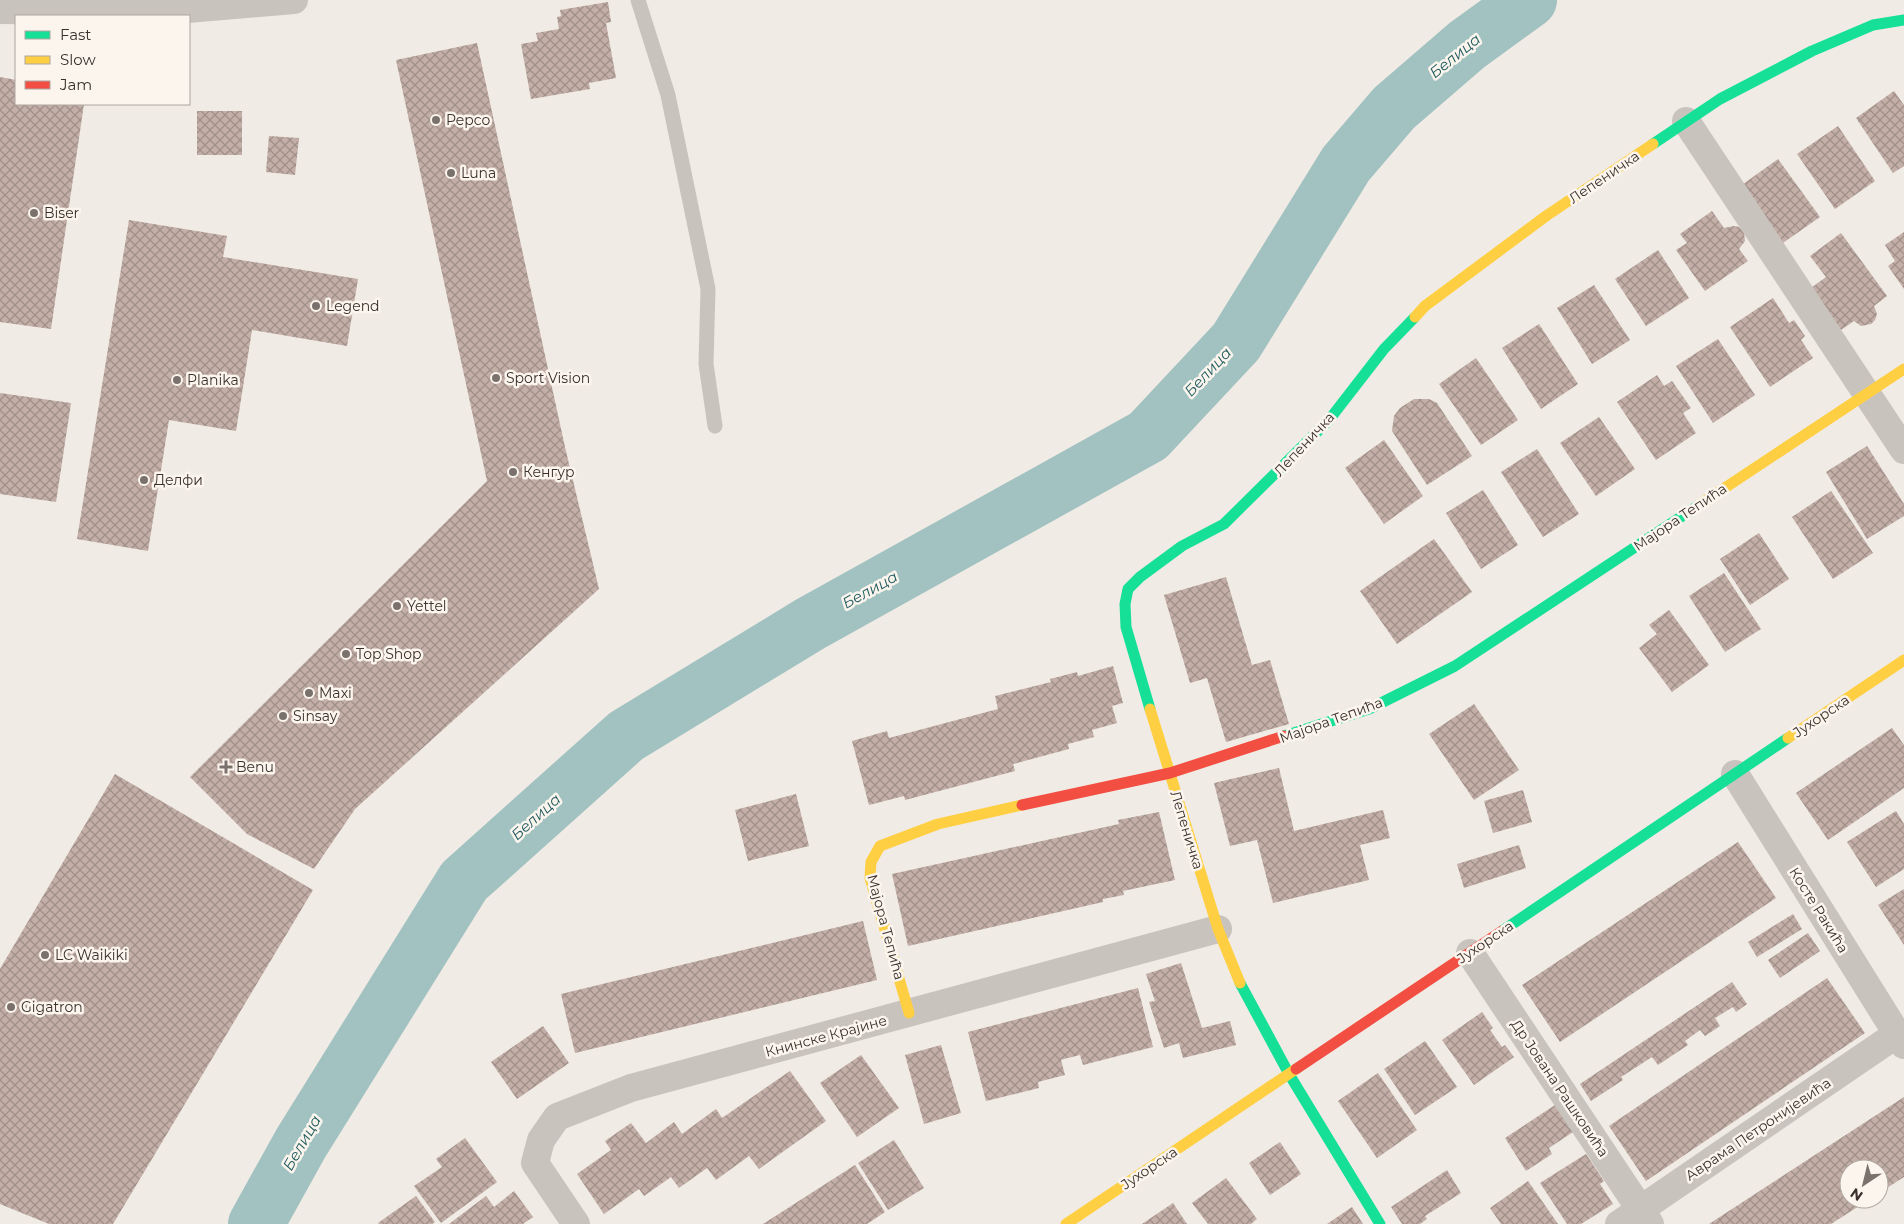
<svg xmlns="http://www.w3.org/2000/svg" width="1904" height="1224" viewBox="0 0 1904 1224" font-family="Montserrat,sans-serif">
<defs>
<pattern id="building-cross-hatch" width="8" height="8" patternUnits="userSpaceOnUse" patternTransform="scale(1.25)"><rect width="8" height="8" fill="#c3afa7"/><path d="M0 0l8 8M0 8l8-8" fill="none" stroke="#a08f88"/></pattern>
</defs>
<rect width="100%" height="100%" fill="#f0ebe5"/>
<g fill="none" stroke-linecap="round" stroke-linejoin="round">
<path stroke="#a1c2c1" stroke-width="56" d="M256,1224L301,1143L464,881L626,736L810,624L1148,436L1236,342L1346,164L1394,108L1467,45L1529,0"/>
</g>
<path fill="url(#building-cross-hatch)" d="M608,2L611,22L606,23L616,78L589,83L590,89L531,99L521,44L538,41L536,33L559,29L557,17L561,16L560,10Z
M477,43L565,447L599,589L355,809L314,869L247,834L190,777L487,481L396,60Z
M0,77L16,80V104H84L51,329L0,322Z
M1894,91L1904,105V166L1893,173L1856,118Z
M197,111H242V155H197Z
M1838,126L1875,181L1835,209L1797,154Z
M269,136L299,138L295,175L266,172Z
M1778,159L1820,217L1780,245L1739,187Z
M1712,211L1724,228L1734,226L1739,227L1744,232L1745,241L1739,249L1748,261L1705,291L1676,250L1687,243L1680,234Z
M129,220L227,236L223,257L358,279L347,346L252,330L236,431L169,420L148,551L77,539Z
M1904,232V289L1888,266L1895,261L1885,245Z
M1841,233L1887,296L1874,306L1877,314L1875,320L1871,324L1861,326L1854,321L1841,330L1811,288L1826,277L1810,256Z
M1658,250L1689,298L1646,326L1615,279Z
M1594,285L1630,340L1592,364L1557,308Z
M1773,298L1789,323L1794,320L1805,336L1801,340L1813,358L1770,387L1730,327Z
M1539,324L1578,384L1541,409L1502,348Z
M1718,339L1755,395L1713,423L1676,366Z
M1476,358L1518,420L1481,445L1439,384Z
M1657,375L1664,386L1672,381L1691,408L1683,413L1696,433L1656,460L1617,402Z
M0,393L71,403L56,502L0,494Z
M1414,399H1429L1437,403L1472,456L1427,485L1392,431L1394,416L1400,408Z
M1599,417L1635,469L1596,496L1560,443Z
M1384,440L1423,496L1384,524L1345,468Z
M1867,446L1904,504V516L1867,539L1826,472Z
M1537,449L1579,514L1543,537L1501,472Z
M1483,490L1518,545L1481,569L1446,513Z
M1831,491L1873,553L1833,579L1792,517Z
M1759,533L1789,579L1750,605L1720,559Z
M1434,539L1472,592L1397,644L1360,591Z
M1724,573L1761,629L1725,652L1689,596Z
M1226,577L1252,665L1270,660L1289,724L1226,742L1207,678L1190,683L1164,595Z
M1669,610L1709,665L1672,692L1639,648L1657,634L1649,625Z
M1113,666L1123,703L1112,706L1117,723L1092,730L1094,737L1068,744L1069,749L1013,764L1015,771L905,800L904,796L869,805L852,741L887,731L889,738L998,709L995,696L1051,682L1050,679L1077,672L1078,676Z
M1474,704L1519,770L1474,800L1429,734Z
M1892,728L1904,745V788L1828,840L1796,793Z
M1279,768L1294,831L1383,810L1390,838L1360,845L1369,880L1273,903L1257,840L1230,846L1214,783Z
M115,774L313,890L113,1224H49L0,1204V969Z
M1523,790L1532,822L1493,833L1484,801Z
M796,794L809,846L748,861L735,810Z
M1896,811L1904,824V869L1876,887L1847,842Z
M1159,812L1175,880L1123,891L1124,895L1103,899V902L908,946L892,874L1119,824L1118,820Z
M1738,842L1776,898L1560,1042L1522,985Z
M1519,845L1526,868L1464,888L1457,864Z
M1904,889V945L1878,905Z
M1793,914L1802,929L1757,957L1748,942Z
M863,921L877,980L575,1053L561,994Z
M1808,933L1820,951L1780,978L1768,960Z
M1181,963L1202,1028L1230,1021L1236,1045L1183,1058L1179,1043L1164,1048L1149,1002L1155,1001L1146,974Z
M1827,978L1865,1033L1646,1181L1609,1126Z
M1732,982L1747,1004L1736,1012L1733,1007L1715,1018L1720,1026L1705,1036L1700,1030L1685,1041L1688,1045L1658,1065L1652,1057L1621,1077L1623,1080L1591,1101L1580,1084Z
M1138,988L1153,1047L1083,1065L1080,1055L1064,1059L1061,1060L1065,1075L1038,1082L1039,1088L986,1101L968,1032Z
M1482,1012L1493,1028L1490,1030L1502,1047L1505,1045L1514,1057L1474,1085L1442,1040Z
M543,1026L569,1063L517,1099L491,1062Z
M1425,1041L1457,1087L1415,1115L1384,1069Z
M941,1045L961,1113L924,1124L905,1055Z
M861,1055L899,1108L857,1137L820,1083Z
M790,1071L826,1121L759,1169L749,1156L716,1180L707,1168L679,1188L671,1177L644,1196L639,1189L604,1214L577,1174L611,1150L605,1141L631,1123L646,1143L674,1122L682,1134L716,1109L722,1118Z
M1378,1073L1417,1130L1377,1158L1338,1101Z
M1904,1097V1177L1879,1193V1169H1849V1199H1870L1831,1224H1709Z
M1558,1103L1576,1130L1549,1148L1552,1154L1526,1171L1505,1138Z
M465,1138L497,1182L441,1223L414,1186L442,1167L436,1159Z
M894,1140L924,1188L888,1210L858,1163Z
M1280,1142L1301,1174L1270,1195L1249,1163Z
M1586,1154L1604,1181L1600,1184L1613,1204L1581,1224H1567L1540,1183Z
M855,1165L885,1212L867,1224H763Z
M1447,1170L1461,1193L1425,1216L1427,1219L1420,1224H1402L1391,1207Z
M1226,1178L1257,1219L1251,1224H1208L1192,1203Z
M1528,1181L1558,1224H1501L1490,1208Z
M514,1191L533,1217L523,1224H449L486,1196L494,1207Z
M416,1196L435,1222L432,1224H379L378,1223Z
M1173,1203L1187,1224H1142Z
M1352,1207L1363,1224H1327Z"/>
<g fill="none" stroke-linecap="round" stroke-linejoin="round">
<path stroke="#c9c3be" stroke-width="15" d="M638,0L668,95L708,289L706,364L715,426"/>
<path stroke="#c9c3be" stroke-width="28" d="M0,10L152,12L294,0
M1686,121L1904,450
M1735,774L1904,1045
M1470,953L1650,1224
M576,1224L535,1163L541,1140L557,1117L631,1088L1218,929
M1619,1224L1897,1034"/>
<path stroke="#16e098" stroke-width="11" d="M1653,144L1720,99L1812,51L1873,25L1904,20
M1150,709L1126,627L1125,604L1128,589L1140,577L1182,546L1224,524L1329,420L1384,349L1415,317
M1284,736L1369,709L1455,666L1699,505
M1502,931L1788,738
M1240,983L1289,1074L1380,1224"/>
<path stroke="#ffcf43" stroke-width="11" d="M1415,317L1425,306L1546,216L1653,144
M1699,505L1904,369
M1150,709L1218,929L1240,983
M1788,738L1904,660
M909,1013L870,878L871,862L880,846L938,824L1022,805
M1066,1224L1296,1069"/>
<path stroke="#f24e42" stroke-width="11" d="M1022,805L1170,773L1284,736
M1296,1069L1502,931"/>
</g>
<g fill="#7a716c" stroke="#fbf5ee" stroke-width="2">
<circle cx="436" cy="120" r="5"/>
<circle cx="451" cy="173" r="5"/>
<circle cx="34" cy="213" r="5"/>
<circle cx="316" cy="306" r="5"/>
<circle cx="496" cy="378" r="5"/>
<circle cx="177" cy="380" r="5"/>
<circle cx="513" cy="472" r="5"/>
<circle cx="144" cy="480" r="5"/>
<circle cx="397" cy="606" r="5"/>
<circle cx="346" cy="654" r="5"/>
<circle cx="309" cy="693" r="5"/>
<circle cx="283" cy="716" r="5"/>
<path d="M223.5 759.5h5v5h5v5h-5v5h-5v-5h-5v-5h5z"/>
<circle cx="45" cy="955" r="5"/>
<circle cx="11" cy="1007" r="5"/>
</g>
<g text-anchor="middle" stroke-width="5" stroke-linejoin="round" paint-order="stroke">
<g font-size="14" fill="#3b302b" stroke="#fbf5ee" text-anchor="start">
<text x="446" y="125">Pepco</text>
<text x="461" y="178">Luna</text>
<text x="44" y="218">Biser</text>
<text x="326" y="311">Legend</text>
<text x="506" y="383">Sport Vision</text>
<text x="187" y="385">Planika</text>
<text x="523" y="477">Кенгур</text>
<text x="154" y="485">Делфи</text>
<text x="407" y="611">Yettel</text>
<text x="356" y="659">Top Shop</text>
<text x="319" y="698">Maxi</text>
<text x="293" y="721">Sinsay</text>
<text x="236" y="772">Benu</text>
<text x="55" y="960">LC Waikiki</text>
<text x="21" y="1012">Gigatron</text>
</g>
<g font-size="14" fill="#3b302b" stroke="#fbf5ee">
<text transform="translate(1604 177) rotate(-34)" y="5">Лепеничка</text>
<text transform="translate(1304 444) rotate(-47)" y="5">Лепеничка</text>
<text transform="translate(1680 517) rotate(-34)" y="5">Мајора Тепића</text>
<text transform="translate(1821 716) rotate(-34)" y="5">Јухорска</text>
<text transform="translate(1331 720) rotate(-20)" y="5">Мајора Тепића</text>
<text transform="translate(1187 830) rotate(73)" y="5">Лепеничка</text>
<text transform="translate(1819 910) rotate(58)" y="5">Косте Ракића</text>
<text transform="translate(886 927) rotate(75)" y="5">Мајора Тепића</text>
<text transform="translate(1485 942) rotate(-34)" y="5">Јухорска</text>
<text transform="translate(826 1036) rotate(-15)" y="5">Книнске Крајине</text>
<text transform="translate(1560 1088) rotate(56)" y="5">Др Јована Рашковића</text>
<text transform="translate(1758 1129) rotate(-34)" y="5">Аврама Петронијевића</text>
<text transform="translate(1149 1168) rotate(-34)" y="5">Јухорска</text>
</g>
<g font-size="15" font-style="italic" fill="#1f5a5e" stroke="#fbf5ee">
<text transform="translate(1455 56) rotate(-39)" y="5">Белица</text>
<text transform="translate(1208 372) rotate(-47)" y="5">Белица</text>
<text transform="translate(870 590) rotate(-29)" y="5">Белица</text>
<text transform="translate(536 817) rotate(-42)" y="5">Белица</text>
<text transform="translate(302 1143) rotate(-60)" y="5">Белица</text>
</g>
</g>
<rect x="15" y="15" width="175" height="90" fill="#fbf5ee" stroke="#aea6a0"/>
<rect x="25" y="31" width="25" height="8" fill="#16e098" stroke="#aea6a0"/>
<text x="60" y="40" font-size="15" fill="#3b302b">Fast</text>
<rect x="25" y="56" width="25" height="8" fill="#ffcf43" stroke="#aea6a0"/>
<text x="60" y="65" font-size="15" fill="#3b302b">Slow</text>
<rect x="25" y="81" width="25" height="8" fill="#f24e42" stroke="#aea6a0"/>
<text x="60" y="90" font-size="15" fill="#3b302b">Jam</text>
<g transform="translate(1864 1184) rotate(215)"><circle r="24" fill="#fbf5ee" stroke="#aea6a0"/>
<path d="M0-4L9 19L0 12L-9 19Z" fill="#7a716c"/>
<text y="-8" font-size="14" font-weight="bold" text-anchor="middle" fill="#3b302b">N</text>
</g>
</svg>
